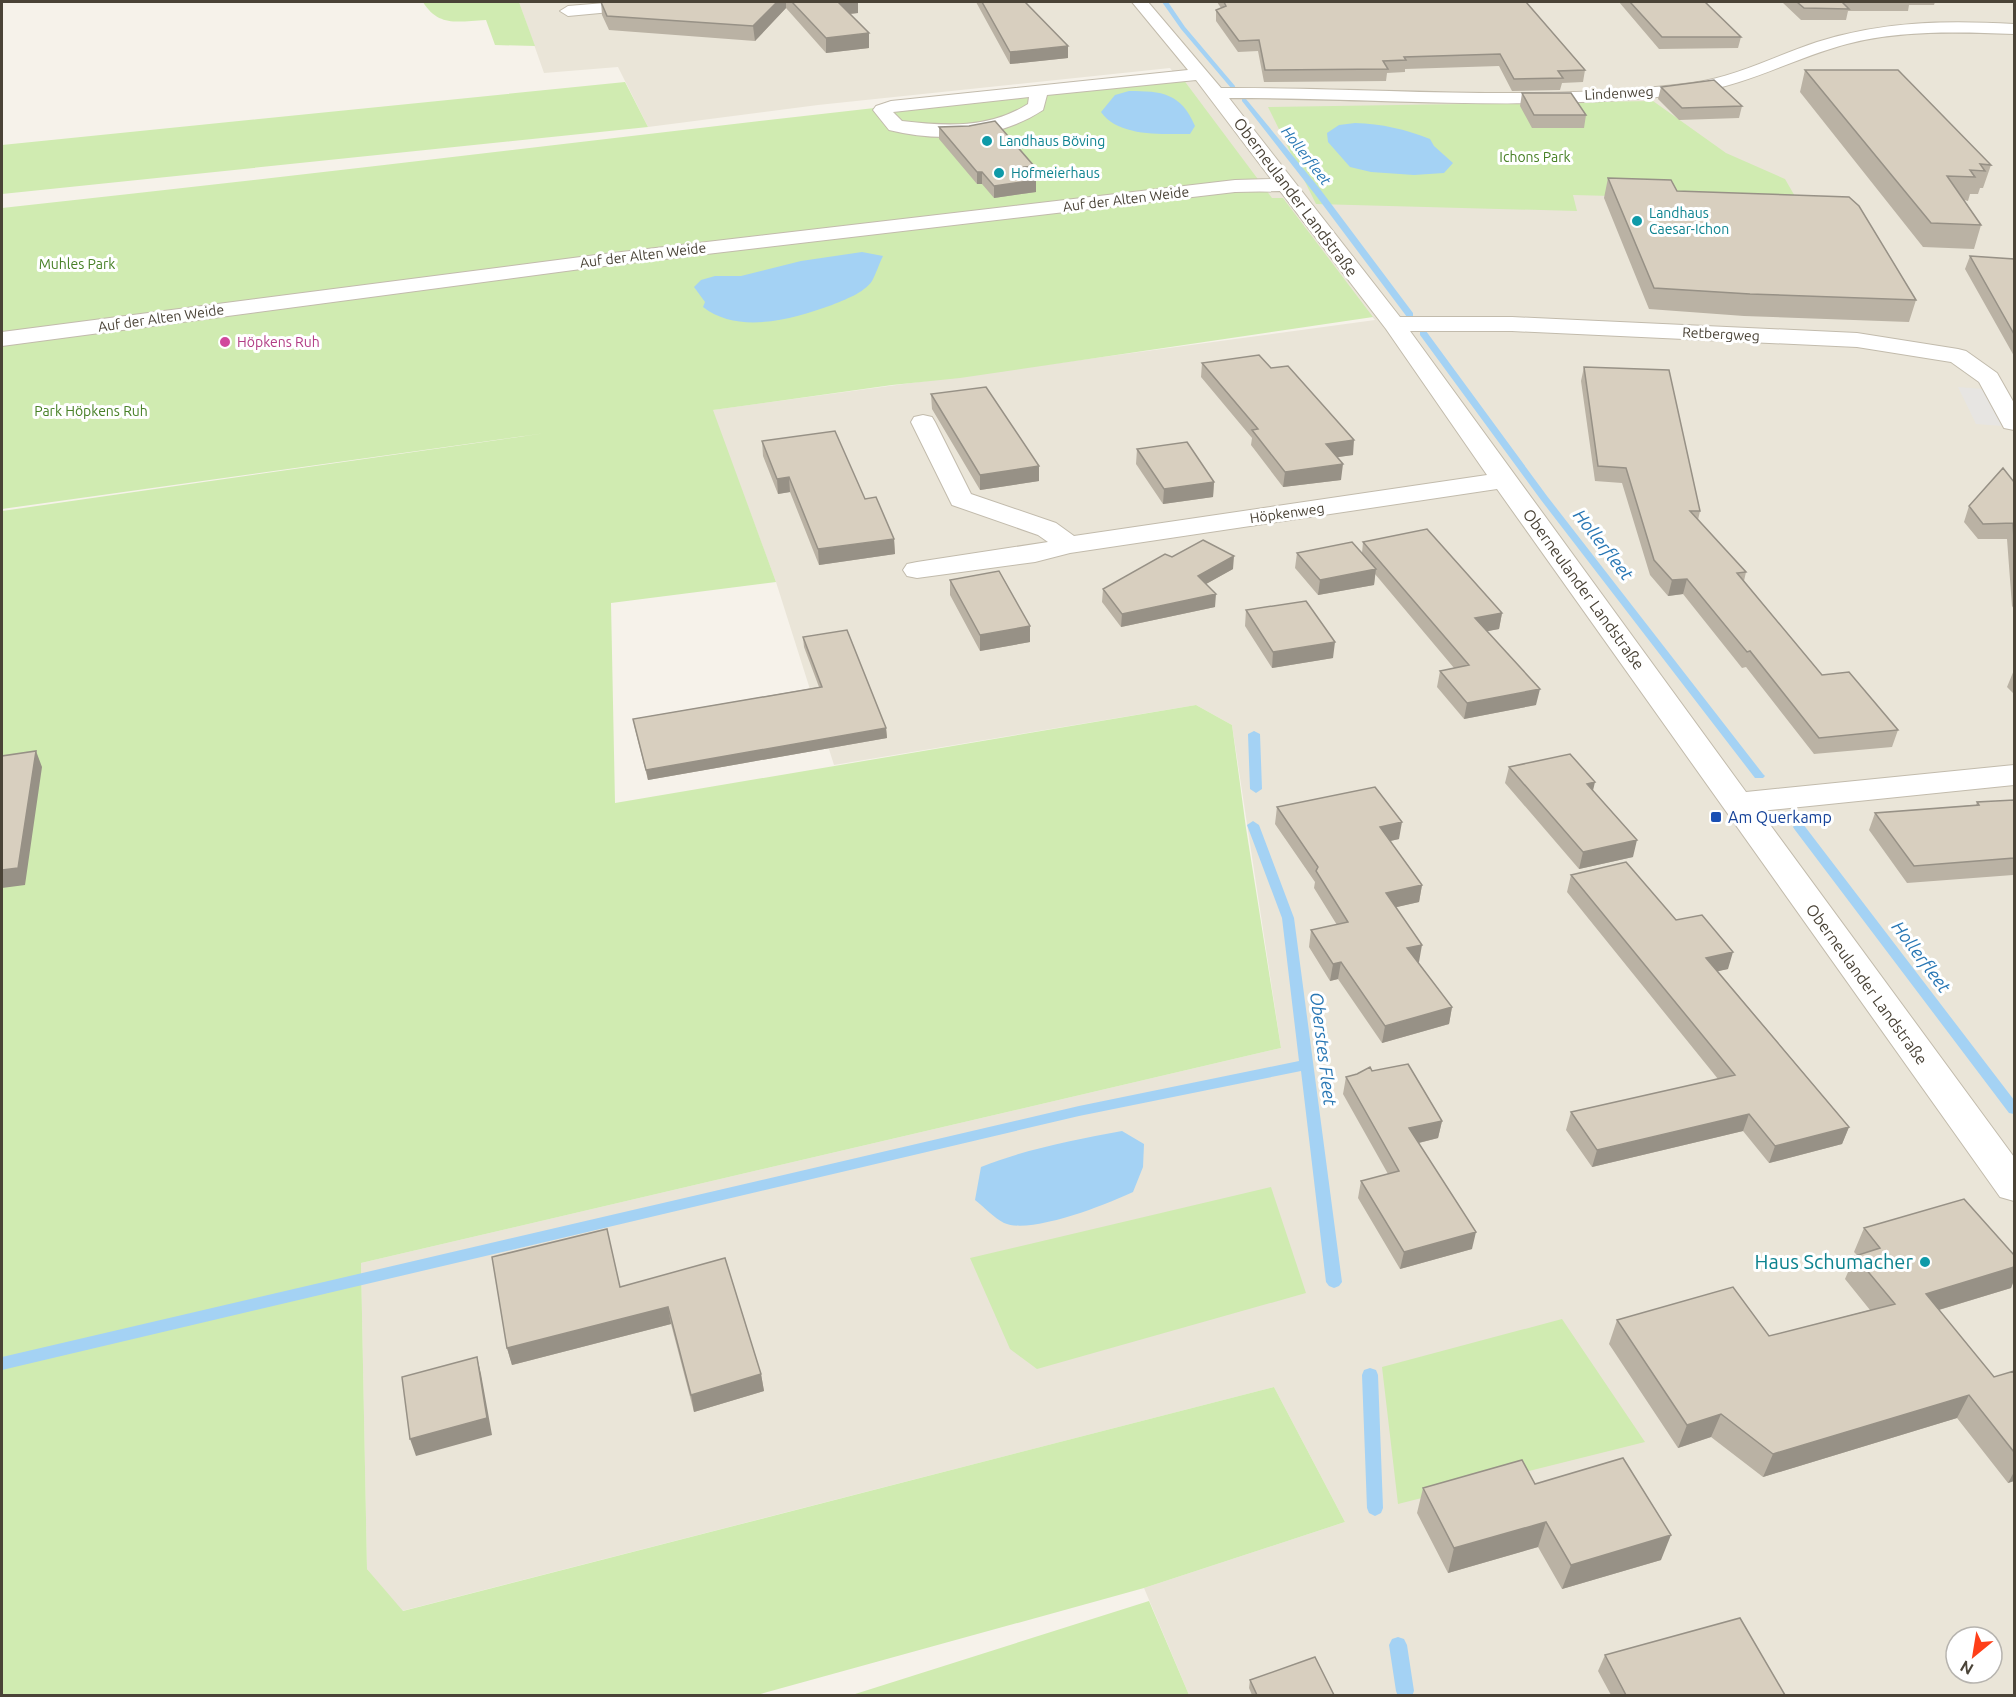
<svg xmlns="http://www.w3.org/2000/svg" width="2016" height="1697" viewBox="0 0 2016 1697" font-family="Ubuntu,sans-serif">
<rect width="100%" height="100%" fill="#f6f2ea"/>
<path fill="#eae5d8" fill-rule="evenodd" d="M519,2H2014V1695H1189L1144,1588L1345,1522L1274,1387L402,1611L367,1569L361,1263L1281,1048L1232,725L1196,705L834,765L776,582L712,410L1375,320L1273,200L1170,68L818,105L648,127L618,67L544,73ZM1956,1637H1992V1673H1956Z"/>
<path fill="#d0ebb1" d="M423,2H519L535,46L495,45L486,20C459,21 439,28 423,2Z
M1180,75L1272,198H1283L1373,317L960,378L892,385L713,410L776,582L611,603L615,803L1196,705L1232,725L1246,828L1281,1048L361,1263L367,1569L403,1611L1274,1387L1345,1522L1144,1588L757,1695H2V511L546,433L2,509V208C395,166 787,115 1180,75Z
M625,82L648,127L2,194V145Z
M1653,101L1726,153L1785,179L1800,205L1688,198L1573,195L1577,211L1316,204L1268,107Z
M1271,1187L1306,1293L1037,1369L1010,1349L970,1258Z
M1562,1319L1645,1442L1398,1504L1382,1367Z
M1149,1601L1189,1695H852Z"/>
<path fill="#e7e5e2" d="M1958,387L1983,389L2002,426L1976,424Z"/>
<path fill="#a4d2f4" d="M1129,91C1162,91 1181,93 1195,126L1190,134C1162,134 1118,137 1101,112L1115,95Z
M1355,123C1382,124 1405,129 1430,139L1434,146L1453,163L1444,173L1414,175L1371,172L1350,167L1328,142L1327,133L1339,125Z
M862,252L883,256C879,264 876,274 872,281C864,293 844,300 832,305C793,319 739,335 703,307L705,302L694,287L701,280L715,276H741L801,261Z
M1122,1131L1144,1144L1143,1167L1133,1192C1108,1204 1030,1235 1004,1223C994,1218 984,1207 975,1200L981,1167C1026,1149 1074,1140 1122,1131Z"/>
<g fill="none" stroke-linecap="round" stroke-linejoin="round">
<path fill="#a4d2f4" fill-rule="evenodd" d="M1162,2H1168L1185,27L1235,86V88H1231L1181,29Z
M1242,99H1246L1320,189L1413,313V317H1407L1314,193L1242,101Z
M1420,331H1426L1547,496L1763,774L1765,776L1763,778H1755L1541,500L1420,335Z
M1254,731L1260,734L1262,789L1256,793L1250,789L1248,734Z
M1253,821L1259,825L1294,918L1342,1282L1339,1286L1334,1288L1329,1286L1326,1282L1301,1071L1079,1116L2,1370V1357L1079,1106L1299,1061L1282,918L1247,825Z
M1799,823L1803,824L2014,1100V1114L2009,1113L1795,830L1793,827L1795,824Z
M1370,1368L1376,1370L1378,1375L1383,1508L1381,1513L1375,1516L1369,1513L1367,1508L1362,1375L1364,1370Z
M1398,1637L1404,1639L1407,1645L1414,1691L1412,1696H1398L1396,1691L1389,1645L1392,1639Z"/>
<defs>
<path id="minor" d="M617,2H672L664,7L568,16L560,11L568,6Z
M1132,2H1148L1221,88C1377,87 1537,103 1692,83C1736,77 1775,56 1817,42C1881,21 1948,20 2014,24V34C1959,32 1901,30 1847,44C1794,58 1746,86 1692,93C1539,113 1383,98 1229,98L1400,317H1512L1857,333L1958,349L1966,351L1997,373L2014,403V430L2004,428L1979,382L1951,362L1857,347L1512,331H1410L1746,792L2014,765V785L1760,811L2014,1157V1201L2000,1197L1497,489L1070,553L1035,562L917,578L907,576L903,570L907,564L917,562L1048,542L1038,535L952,505L911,422L914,417L923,415L932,417L935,422L971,494L1056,523L1074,536L1487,475L1386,329L1280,191L1235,192L596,267L2,346V332L596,255L1235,180L1271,179L1196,80L1047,95L1043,110C999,139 941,143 889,130L873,110L876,106L891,101L1188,70ZM1029,97L1028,104C989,129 946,126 902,121L893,112Z"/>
</defs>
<use href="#minor" stroke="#c2bbac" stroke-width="2"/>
<use href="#minor" fill="#fff" fill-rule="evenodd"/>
</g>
<path fill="#bab2a4" d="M601,2H858V13L850,14L869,48L826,53L786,8L755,41L609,30L602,15Z
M976,2H1025L1068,58L1010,64Z
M1217,2H1526L1585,70L1583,82L1562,83L1560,90L1512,91L1499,66L1405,69V72L1387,73L1386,81L1264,82L1258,51L1238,52L1216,21V10L1221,8Z
M1619,2H1705L1741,37L1738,48L1659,49Z
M1782,2H1935L1934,5H1909L1908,11H1848L1846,20H1801Z
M1805,70L1991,165L1983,188H1980L1978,194H1970L1968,201L1964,200L1981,225L1974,249L1923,247L1800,92Z
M1661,87L1742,106L1739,118L1679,120L1658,99Z
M1522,93L1586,115L1584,128H1532L1520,106Z
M939,127L1034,166V178L1036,192L994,198L982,184H977L939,139Z
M1608,178L1677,191L1916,300L1909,322L1744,316L1649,309L1604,198Z
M1970,256L2014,259V356L1965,269Z
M1202,363L1353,455L1337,457L1341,480L1283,487L1251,445L1252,438L1201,377Z
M1584,367L1700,511L1698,520L1746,572L1744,581L1822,675L1898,730L1892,747L1814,754L1746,667L1742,668L1683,594L1668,596L1650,575L1622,483L1595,481L1581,381Z
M931,394L1039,481L980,490L932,409Z
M762,441L865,499L894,539L895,554L819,565L790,492L778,494L763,456Z
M1137,449L1214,482L1213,497L1163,504L1136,464Z
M2014,482V609L2012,606L2007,539H1978L1964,522L1969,506Z
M1363,542L1502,613L1499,629L1487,631L1536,705L1464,719L1437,687L1440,671L1454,668L1375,574L1374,585L1318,595L1295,568L1297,553H1362Z
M1172,557L1233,569L1206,584L1215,607L1121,627L1102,602L1103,589Z
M950,580L1030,642L980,651L950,595Z
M1246,610L1333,658L1272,668L1245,626Z
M803,637L886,728L887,738L648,780L635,729L633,719L819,687L804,647Z
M2014,670V694L2007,687Z
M1509,767L1593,791L1633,857L1579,869L1505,783Z
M2014,800V877L2013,875L1907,883L1869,830L1875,813L1976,805L1977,802Z
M1277,807L1399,839L1390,841L1422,885L1419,902L1396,907L1419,962H1418L1452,1007L1449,1024L1382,1043L1338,979L1330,981L1309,947L1311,930L1337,925L1314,888L1315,882L1275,824Z
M1571,875L1676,920L1728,969L1718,971L1849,1127L1842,1144L1769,1163L1743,1131L1592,1167L1566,1130L1571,1112L1718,1079L1567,892Z
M1372,1071L1442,1121L1438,1138L1419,1143L1472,1249L1400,1269L1358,1198L1361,1181L1388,1174L1343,1094L1346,1077Z
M1864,1228L2014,1255V1280L2011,1288L1939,1310L1994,1377L2014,1371V1481L2008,1483L1957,1418L1763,1477L1711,1437L1678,1448L1609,1344L1617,1320L1769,1336L1870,1310L1845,1279L1855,1256L1857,1255L1854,1252Z
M725,1258L761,1374L764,1391L694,1412L671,1324L512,1365L507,1348L620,1287Z
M1535,1484L1661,1560L1562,1589L1538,1547L1448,1573L1417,1513L1423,1488Z
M1605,1655L1785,1695H1611L1598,1671Z
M1250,1680L1334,1695H1252L1249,1688Z"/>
<path fill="#979186" d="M777,2H786V8L755,41L753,26Z
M837,2H858V13L838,15Z
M869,33V48L826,53V38Z
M1068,46V58L1010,64V52Z
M1034,166V178L1024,167Z
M977,172H982V184H977Z
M1036,180V192L994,198V186Z
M1354,440L1353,455L1325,459L1326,444Z
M1343,464L1341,480L1283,487L1285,472Z
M1039,466V481L980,490V475Z
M789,477L790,492L778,494L777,479Z
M1214,482L1213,497L1163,504L1164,489Z
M894,539L895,554L819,565L818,549Z
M1234,556L1233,569L1197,589L1198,576Z
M1376,569L1374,585L1318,595L1320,580Z
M1687,579L1683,594L1668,596L1672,580Z
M1216,594L1215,607L1121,627L1122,614Z
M1502,613L1499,629L1473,634L1475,618Z
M1030,626V642L980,651V635Z
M1335,642L1333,658L1272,668L1273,652Z
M1540,689L1536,705L1464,719L1467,703Z
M886,728L887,738L648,780L646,770Z
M36,751L42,767L25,885L2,888V870Z
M1595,782L1591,799L1587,784Z
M1402,822L1399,839L1377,844L1380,827Z
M1637,840L1633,857L1579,869L1583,852Z
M1422,885L1419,902L1384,910L1386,893Z
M1422,945L1419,962L1404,965L1407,948Z
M1733,952L1728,969L1701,975L1706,958Z
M1341,962L1338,979L1330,981L1333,964Z
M1452,1007L1449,1024L1382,1043L1385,1026Z
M1749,1114L1743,1131L1592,1167L1597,1150Z
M1442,1121L1438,1138L1406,1146L1409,1128Z
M1849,1127L1842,1144L1769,1163L1775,1146Z
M1476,1232L1472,1249L1400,1269L1404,1252Z
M2014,1267V1280L2011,1288L1915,1317L1926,1294Z
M668,1307L671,1324L512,1365L507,1348Z
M477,1357L481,1374L492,1435L416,1456L410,1439Z
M761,1374L764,1391L694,1412L691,1395Z
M1969,1395L1957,1418L1763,1477L1773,1454Z
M1721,1414L1711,1437L1678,1448L1687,1425Z
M2014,1472V1481L2008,1483Z
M1546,1522L1538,1547L1448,1573L1454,1548Z
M1671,1535L1661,1560L1562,1589L1571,1565Z"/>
<path fill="#d8cfbf" stroke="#979186" stroke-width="1.5" d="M601,2H777L753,26L607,16Z
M792,2H838L869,33L826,38Z
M982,2H1025L1068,46L1010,52Z
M1224,2H1526L1585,70L1558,71L1563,78L1514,79L1500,54L1404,57L1406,60L1383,61L1388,69L1265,70L1259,40L1239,41L1216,10L1226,6Z
M1630,2H1705L1741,37H1662Z
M1797,2H1842L1849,9L1804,8Z
M1805,70H1898L1991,165L1980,164L1985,171L1970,170L1975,177L1947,176L1981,225L1931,223Z
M1714,80L1742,106L1682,108L1661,87Z
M1522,93H1571L1586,115H1534Z
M995,121L1034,166L1024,167L1036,180L994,186L982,172H977L939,127L969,126Z
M1608,178L1671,180L1677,191L1849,197L1859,206L1916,300L1750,294L1654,288Z
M1970,256L2014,259V334Z
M1259,355L1271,368L1288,366L1354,440L1326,444L1343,464L1285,472L1252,430L1258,429L1202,363Z
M1584,367L1669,370L1700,511H1690L1746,572L1737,573L1822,675L1849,672L1898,730L1819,738L1750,651L1747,652L1687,579L1672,580L1654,560L1626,468L1598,466Z
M986,387L1039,466L980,475L931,394Z
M835,431L865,499L876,497L894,539L818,549L789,477L777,479L762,441Z
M1187,442L1214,482L1164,489L1137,449Z
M2003,468L2014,482V539L2013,523L1983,524L1969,506Z
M1427,529L1502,613L1475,618L1540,689L1467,703L1440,671L1469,665L1363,542Z
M1203,540L1234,556L1198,576L1216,594L1122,614L1103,589L1165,554L1172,557Z
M1352,542L1376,569L1320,580L1297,553Z
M999,571L1030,626L980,635L950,580Z
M1306,601L1335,642L1273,652L1246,610Z
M847,630L886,728L646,770L633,719L822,687L803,637Z
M36,751L18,868L2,870V756Z
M1570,754L1595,782L1587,784L1637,840L1583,852L1509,767Z
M1375,787L1402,822L1380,827L1422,885L1386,893L1422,945L1407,948L1452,1007L1385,1026L1341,962L1333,964L1311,930L1348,922L1316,871L1318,867L1277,807Z
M2014,800V858L1914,866L1875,813L1979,805L1977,802Z
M1626,862L1676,920L1702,915L1733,952L1706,958L1849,1127L1775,1146L1749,1114L1597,1150L1571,1112L1735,1075L1571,875Z
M1408,1064L1442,1121L1409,1128L1476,1232L1404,1252L1361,1181L1399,1171L1346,1077L1357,1074L1370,1067L1372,1071Z
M1964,1199L2014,1255V1267L1926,1294L1994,1377L2014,1371V1452L1969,1395L1773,1454L1721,1414L1687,1425L1617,1320L1733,1287L1769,1336L1895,1304L1855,1256L1880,1248L1864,1228Z
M607,1229L620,1287L725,1258L761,1374L691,1395L668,1307L507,1348L492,1257Z
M477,1357L487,1418L410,1439L402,1377Z
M1623,1458L1671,1535L1571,1565L1546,1522L1454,1548L1423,1488L1522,1460L1535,1484Z
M1740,1618L1785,1695H1626L1605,1655Z
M1315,1657L1334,1695H1257L1250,1680Z"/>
<g fill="#0f9aa8" stroke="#fff" stroke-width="2">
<circle cx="987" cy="141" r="6"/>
<circle cx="999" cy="173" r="6"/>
<circle cx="1637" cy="221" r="6"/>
<circle cx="1925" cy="1262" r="6"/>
</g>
<circle fill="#d1479c" stroke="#fff" stroke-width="2" cx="225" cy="342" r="6"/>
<rect fill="#1a4fb4" stroke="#fff" stroke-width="2" x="1710" y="811" width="12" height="12" rx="3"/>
<g text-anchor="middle" stroke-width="6" stroke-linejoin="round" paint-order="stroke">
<g font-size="14" fill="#4a4337" stroke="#fff">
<text transform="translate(1619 93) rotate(-3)" y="5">Lindenweg</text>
<text transform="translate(1126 199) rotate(-7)" y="5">Auf der Alten Weide</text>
<text transform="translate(643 255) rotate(-7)" y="5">Auf der Alten Weide</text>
<text transform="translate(161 318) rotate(-8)" y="5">Auf der Alten Weide</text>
<text transform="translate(1721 334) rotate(3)" y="5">Retbergweg</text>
<text transform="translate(1287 513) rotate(-8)" y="5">Höpkenweg</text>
</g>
<g font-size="14" fill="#0d838f" stroke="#fff" text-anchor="start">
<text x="999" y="146">Landhaus Böving</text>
<text x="1011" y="178">Hofmeierhaus</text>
<text x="1649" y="218">Landhaus<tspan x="1649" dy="16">Caesar-Ichon</tspan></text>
</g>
<g font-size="14" fill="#478026" stroke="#fff">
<text x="1535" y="162">Ichons Park</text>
<text x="77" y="269">Muhles Park</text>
<text x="91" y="416">Park Höpkens Ruh</text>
</g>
<g font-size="14" fill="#b23c85" stroke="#fff" text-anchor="start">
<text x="237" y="347">Höpkens Ruh</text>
</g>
<g font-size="15" font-style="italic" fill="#2977b4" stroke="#fff">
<text transform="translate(1306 156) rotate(52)" y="5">Hollerfleet</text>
</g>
<g font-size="16" fill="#4a4337" stroke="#fff">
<text transform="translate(1296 197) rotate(53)" y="6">Oberneulander Landstraße</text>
<text transform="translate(1584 589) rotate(54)" y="6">Oberneulander Landstraße</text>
<text transform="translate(1867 984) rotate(54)" y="6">Oberneulander Landstraße</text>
</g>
<g font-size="16" fill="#164399" stroke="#fff" text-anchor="start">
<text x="1728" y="823">Am Querkamp</text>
</g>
<g font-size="18" font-style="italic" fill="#2977b4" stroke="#fff">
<text transform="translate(1603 545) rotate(52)" y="6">Hollerfleet</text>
<text transform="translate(1921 957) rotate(53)" y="6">Hollerfleet</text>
<text transform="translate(1323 1049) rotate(83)" y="6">Oberstes Fleet</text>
</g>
<g font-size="20" fill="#0d838f" stroke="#fff" text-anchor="end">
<text x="1913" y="1269">Haus Schumacher</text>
</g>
</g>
<rect width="2016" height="1697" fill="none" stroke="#4a4337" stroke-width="6"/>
<g transform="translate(1974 1655) rotate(210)"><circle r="28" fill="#ffffff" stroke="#b7b4af" stroke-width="1.5"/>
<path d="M0-4.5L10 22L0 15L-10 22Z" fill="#ff3f18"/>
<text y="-9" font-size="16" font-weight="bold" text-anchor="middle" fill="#4a4337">N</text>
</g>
</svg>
